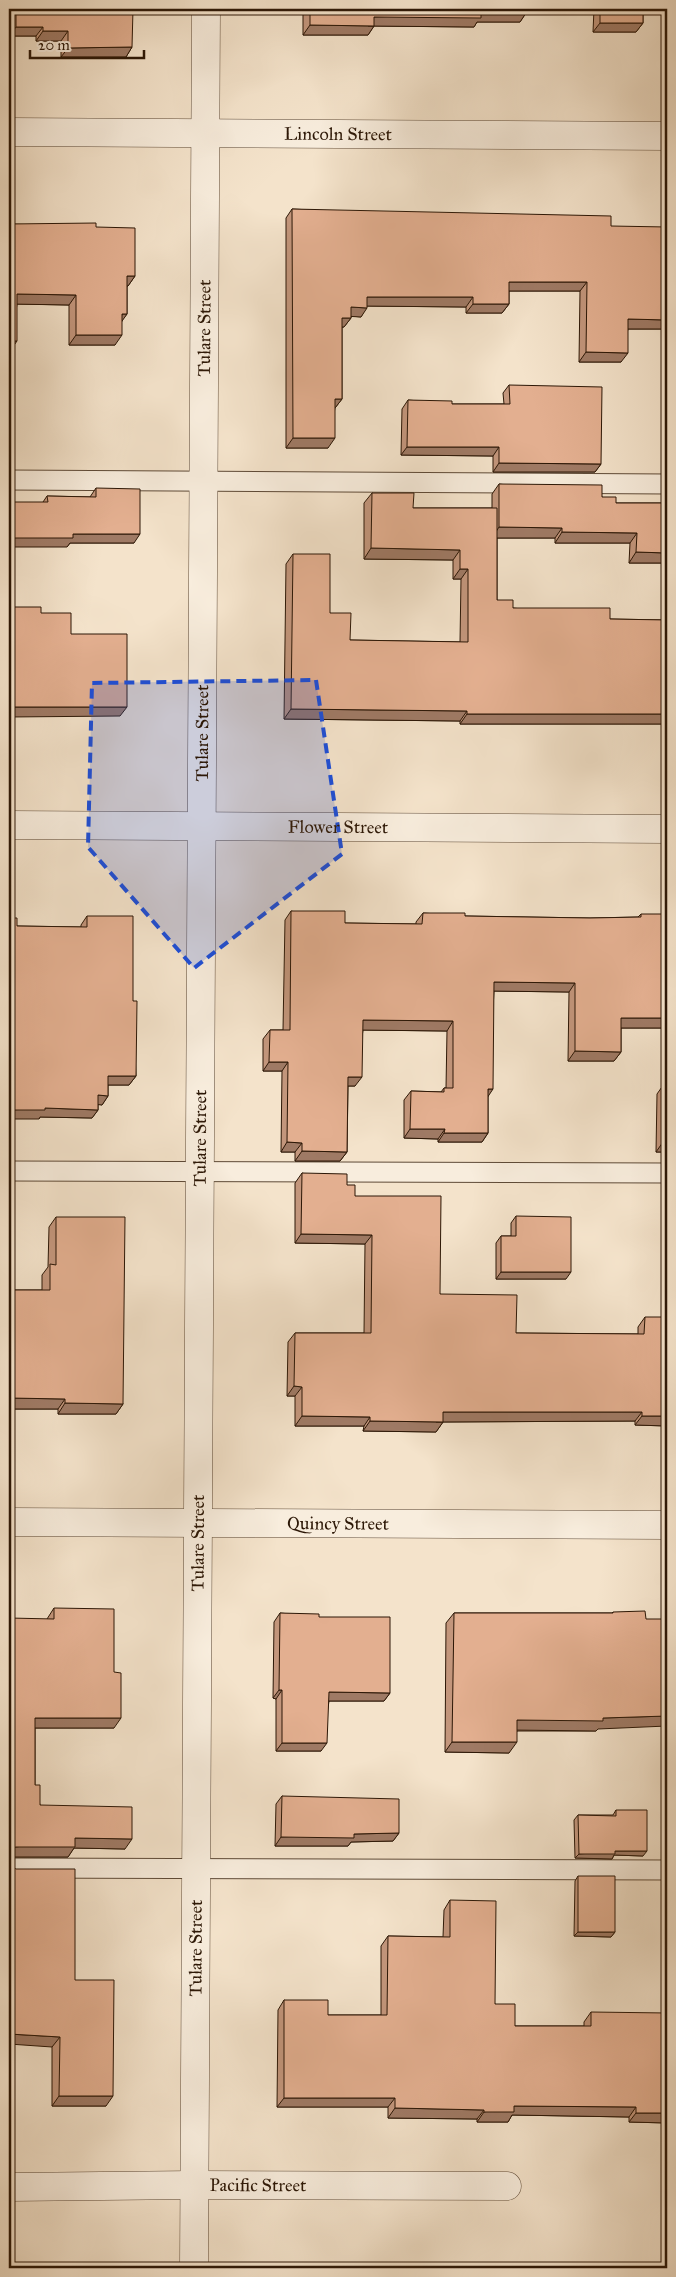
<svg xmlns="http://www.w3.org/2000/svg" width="676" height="2277" viewBox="0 0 676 2277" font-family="'IM FELL Great Primer',serif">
<rect width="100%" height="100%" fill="#f4e3cb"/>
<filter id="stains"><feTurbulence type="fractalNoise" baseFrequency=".004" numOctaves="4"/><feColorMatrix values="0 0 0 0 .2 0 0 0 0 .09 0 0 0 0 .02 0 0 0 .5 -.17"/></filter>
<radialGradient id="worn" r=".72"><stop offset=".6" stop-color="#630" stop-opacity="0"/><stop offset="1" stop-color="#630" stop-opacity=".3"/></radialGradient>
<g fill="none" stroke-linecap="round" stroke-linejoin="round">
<defs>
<path id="lane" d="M9,480L667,484
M9,1171L667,1173
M9,1868L667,1870"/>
<g id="street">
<path id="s1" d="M9,132L667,136"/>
<path id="s2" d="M9,825L667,829"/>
<path id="s3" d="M9,1522L667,1525"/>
<path id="s4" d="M9,2187L194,2185L507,2186"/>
<path id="s5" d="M194,2268L206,9"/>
</g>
</defs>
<use href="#lane" stroke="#5e4a37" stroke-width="21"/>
<use href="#street" stroke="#5e4a37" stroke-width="29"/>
<use href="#lane" stroke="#f8eddd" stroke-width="19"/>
<use href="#street" stroke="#f8eddd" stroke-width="28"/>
</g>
<path fill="#c3967c" stroke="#2c1706" d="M9,9L132,47L126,57H61V41H36V36H9Z
M303,9H526V13L520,22H477L474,27L374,26L368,35H303Z
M594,9H643V23L636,32H593Z
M292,209L611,226L667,329H628L621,362H579L580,291H509V304L502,313H466V307L367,306L361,317L351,316V318L344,327H342V399L335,408L328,448H286V218Z
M9,224L96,227L135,276L128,286H127V314L122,320L115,345H69V305L17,304L10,351H9Z
M509,385L601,464L595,472H493V456L401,455L402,409L408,400L452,404H504L503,393Z
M499,484L602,497L616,503H667V563H629L630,543H555V538H497V600L513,608L610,619L667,620V724H460V721L284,719L286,564L293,554L330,613L350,640L460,642L461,579H453V560L364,559V503L372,493L413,508H492V494Z
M96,488L134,543H70L67,547L43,502L47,496L90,497Z
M291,911L345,923L416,924V922L423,913L465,916L590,918L638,917L641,914L667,1028H621V1052L614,1061H568L569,992L494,991L488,1096V1133L482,1142H438V1139L404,1138V1100L411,1091L441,1092L444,1088H446L447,1031L363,1030L355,1086H348L347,1152L340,1161H295V1152H281L282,1071H263V1039L270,1030H283L285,920Z
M87,916L133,1001L136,1076L129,1085H108V1096L102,1105L98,1104V1110L92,1118L40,1117L39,1119L17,926L81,927V925Z
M664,1084H667V1162H666V1152H656L657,1094Z
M302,1173L347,1185L355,1196L440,1294L516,1333L638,1334V1327L645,1317L667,1426L635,1425V1421L443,1422L436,1432L363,1431L364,1426H295V1396H287L288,1342L295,1333H364L365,1244L295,1243V1183Z
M667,1182V1237H666V1184Z
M516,1216L566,1279H496V1243L501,1236H511V1223Z
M56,1217L123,1404L116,1414H58V1409H9V1290H42V1275L48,1267L49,1227Z
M54,1608L114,1728H35V1785L40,1805L125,1849L74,1848L68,1857H9L47,1619Z
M613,1612L598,1729L596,1731H517L509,1753L445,1752L446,1623L454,1613H612Z
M280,1613L319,1617L390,1693L384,1701H329L321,1751H276V1699L273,1698L274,1622Z
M282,1796L399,1833L393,1841L351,1842L348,1846H275L276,1804Z
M616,1810L643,1856L614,1855L612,1859L575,1858L574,1820L578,1815H613Z
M578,1876L615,1932L611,1937L574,1936L575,1881Z
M450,1900L495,2004L515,2026H584V2022L591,2012L667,2123L629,2122V2117L512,2115L508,2122H477V2119L388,2118V2107H277L278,2010L284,2000L328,2015H381V1946L388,1936L443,1937L444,1910Z
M75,1980L106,2106H52V2047Z"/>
<path fill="#9f7a65" stroke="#2c1706" d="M9,13H16L9,23Z
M481,13H526L520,22H477L474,27L368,26L374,17Z
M600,23H643L636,32H593Z
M310,25L374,26L368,35H303Z
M16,27H43L36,36H9Z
M43,31H68L61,41H36Z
M132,47L126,57H61L68,48Z
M127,276H135L128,286H120Z
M509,282H587L580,291H502Z
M17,294L76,295L69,305L10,304Z
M367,297H473L466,307L361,306Z
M473,304H509L502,313H466Z
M351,307L367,308L361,317L344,316Z
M122,314H127L120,324Z
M342,318H351L344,327H336Z
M628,319L667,320V329H622Z
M76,335H122L115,345H69Z
M9,341H17L10,351H9Z
M586,352L628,353L621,362H579Z
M335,399H342L335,408H328Z
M293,438H335L328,448H286Z
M407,447H499L493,456L401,455Z
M499,463L601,464L595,472H493Z
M499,527L562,528L555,538H492Z
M562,532L637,533L630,543H555Z
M73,534H140L134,543H70L67,547H9V538Z
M371,548L460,550L453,560L364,559Z
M636,552L667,553V563H629Z
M460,569H468L461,579H453Z
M9,707H127L120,716L9,717Z
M291,709L467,711L460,721L284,719Z
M467,714H667V724H460Z
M494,982L575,983L569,992L488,991Z
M621,1018H667V1028H615Z
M363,1020L453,1021L447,1031L356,1030Z
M575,1051L621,1052L614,1061H568Z
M269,1062H288L282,1071H263Z
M108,1076H136L129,1085H102Z
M348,1077H362L355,1086H341Z
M488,1089H493L487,1098Z
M98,1095L108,1096L102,1105L92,1104Z
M45,1108L98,1110L92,1118L40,1117L39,1119H9V1110Z
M410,1129H445L438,1139L404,1138Z
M444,1133H488L482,1142H438Z
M287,1142L302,1143L295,1152H281Z
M663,1142H667V1150L666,1152H656Z
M302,1151L347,1152L340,1161H295Z
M301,1234L372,1235L365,1244L295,1243Z
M501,1272H571L566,1279H496Z
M294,1386L302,1387L295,1396H287Z
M9,1398L65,1399L58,1409H9Z
M65,1403L123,1404L116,1414H58Z
M443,1412H642L635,1421L436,1422Z
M302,1416L370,1417L364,1426H295Z
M642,1416H667V1426L635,1425Z
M370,1421L443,1422L436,1432L363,1431Z
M279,1690H282L276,1699L273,1698Z
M329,1692L390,1693L384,1701H323Z
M667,1716V1726L598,1729L596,1731L510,1730L517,1720L603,1718Z
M35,1718H121L114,1728H28Z
M452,1742H517L509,1753L445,1752Z
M282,1743H327L321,1751H276Z
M399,1833L393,1841L351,1842L348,1846H275L281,1837L354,1834Z
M75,1838L132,1839L125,1849L74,1848L68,1857H9V1850L10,1848L16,1847Z
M615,1851H647L643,1856L614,1855L612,1859L575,1858L579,1854Z
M578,1932H615L611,1937L574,1936Z
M9,2034L60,2037L52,2047L9,2044Z
M59,2096H113L106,2106H52Z
M284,2098H395L388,2107H277Z
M514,2106L636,2107L629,2117L512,2115L508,2122H477L484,2112Z
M395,2108L484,2110L477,2119L388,2118Z
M636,2113H667V2123L629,2122Z"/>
<path fill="#e3af90" stroke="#2c1706" d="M9,9H133L132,47L68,48V31H43V27H16V13H9Z
M310,9H526V13H481V18L374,17V26L310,25Z
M600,9H643V23H600Z
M292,209L611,216V226L667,227V320L628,319V353L586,352L587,282H509V304H473V297H367V308L351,307V318H342V399H335V438H293Z
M96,223V227L135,228V276H127V314H122V335H76V295L17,294V341H9V224Z
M509,385L602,387L601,464L499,463V447H407L408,400L452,401V404H510Z
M499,484L602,485V497H616V503H667V553L636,552L637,533L562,532V528L499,527Z
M96,488L140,489V534H73V538H9V502H48L47,496L96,497Z
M372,493H414L413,508H497V600H513V608H610V619L667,620V714H467V711L291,709L293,554H330V613H351L350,640L468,642V569H460V550L371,548Z
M9,607H41V613H71V634H127V707H9Z
M291,911H345V923L422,924L423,913H465V916L590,918L641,917V914H667V1018H621V1052L575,1051V983L494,982L493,1089H488V1133H444L445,1129H410L411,1091L444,1092V1088H453V1021L363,1020L362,1077H348L347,1152L302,1151V1143L287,1142L288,1062H269L270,1030H290Z
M87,916H133V1001H137L136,1076H108V1096L98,1095V1110L45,1108V1110H9V918H17V926L87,927Z
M664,1084H667V1142H663Z
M302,1173L347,1174V1185H355V1196H441L440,1294L517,1295L516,1333L644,1334L645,1317H667V1416H642V1412H443V1422L370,1421V1417L302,1416V1387L294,1386L295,1333H371L372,1235L301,1234Z
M516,1216L571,1217V1272H501V1236H516Z
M56,1217H125L123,1404L65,1403V1399L9,1398V1290H50V1264L56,1265Z
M54,1608L114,1609V1672L121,1673V1718H35V1785H40V1805L132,1807V1839L75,1838V1847H16L10,1848L9,1851V1618L54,1619Z
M645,1611L646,1619H667V1716L603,1718V1721L517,1720V1742H452L454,1613H613V1612Z
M280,1613L319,1614V1617H390V1693L329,1692L327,1743H282V1690H279Z
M282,1796L399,1799V1833L354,1834V1838L281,1837Z
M616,1810H647V1851H615V1854H579L578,1815L616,1816Z
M9,1865L16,1869H75V1980H114L113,2096H59L60,2037L9,2034Z
M578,1876H615V1932H578Z
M450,1900L496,1901L495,2004H515V2026H591V2012L667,2013V2113H636V2107L514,2106V2112H484V2110L395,2108V2098H284V2000H328V2015H387L388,1936L450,1937Z"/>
<path fill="#1d4ed8" fill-opacity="0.2" stroke="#1d4ed8" stroke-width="4" stroke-dasharray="10 6" stroke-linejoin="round" d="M316,680L342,854L194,968L88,847L92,683Z"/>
<g text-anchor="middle" stroke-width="4.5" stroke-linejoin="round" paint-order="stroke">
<g font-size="18" fill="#2c1706" stroke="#f8eddd">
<text dy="6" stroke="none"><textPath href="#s1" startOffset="329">Lincoln Street</textPath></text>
<text dy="6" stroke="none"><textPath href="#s5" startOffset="1940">Tulare Street</textPath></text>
<text dy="6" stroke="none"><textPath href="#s5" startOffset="1535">Tulare Street</textPath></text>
<text dy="6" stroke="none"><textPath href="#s2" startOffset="329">Flower Street</textPath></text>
<text dy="6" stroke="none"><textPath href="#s5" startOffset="1130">Tulare Street</textPath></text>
<text dy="6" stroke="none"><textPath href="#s3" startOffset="329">Quincy Street</textPath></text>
<text dy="6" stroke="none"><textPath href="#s5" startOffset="725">Tulare Street</textPath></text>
<text dy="6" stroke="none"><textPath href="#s5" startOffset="320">Tulare Street</textPath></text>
<text dy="6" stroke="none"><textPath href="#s4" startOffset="249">Pacific Street</textPath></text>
</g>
</g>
<rect width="676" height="2277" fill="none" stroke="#f4e3cb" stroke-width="30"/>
<rect x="10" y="10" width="656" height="2257" fill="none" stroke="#2c1706" stroke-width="2.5"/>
<rect x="15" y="15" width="646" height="2247" fill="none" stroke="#2c1706"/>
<path d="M30 50v8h114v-8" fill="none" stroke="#2c1706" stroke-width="2.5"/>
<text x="38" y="50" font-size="15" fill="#2c1706" stroke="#f8eddd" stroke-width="4" paint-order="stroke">20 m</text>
<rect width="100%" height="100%" filter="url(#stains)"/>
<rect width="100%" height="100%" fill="url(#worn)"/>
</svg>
